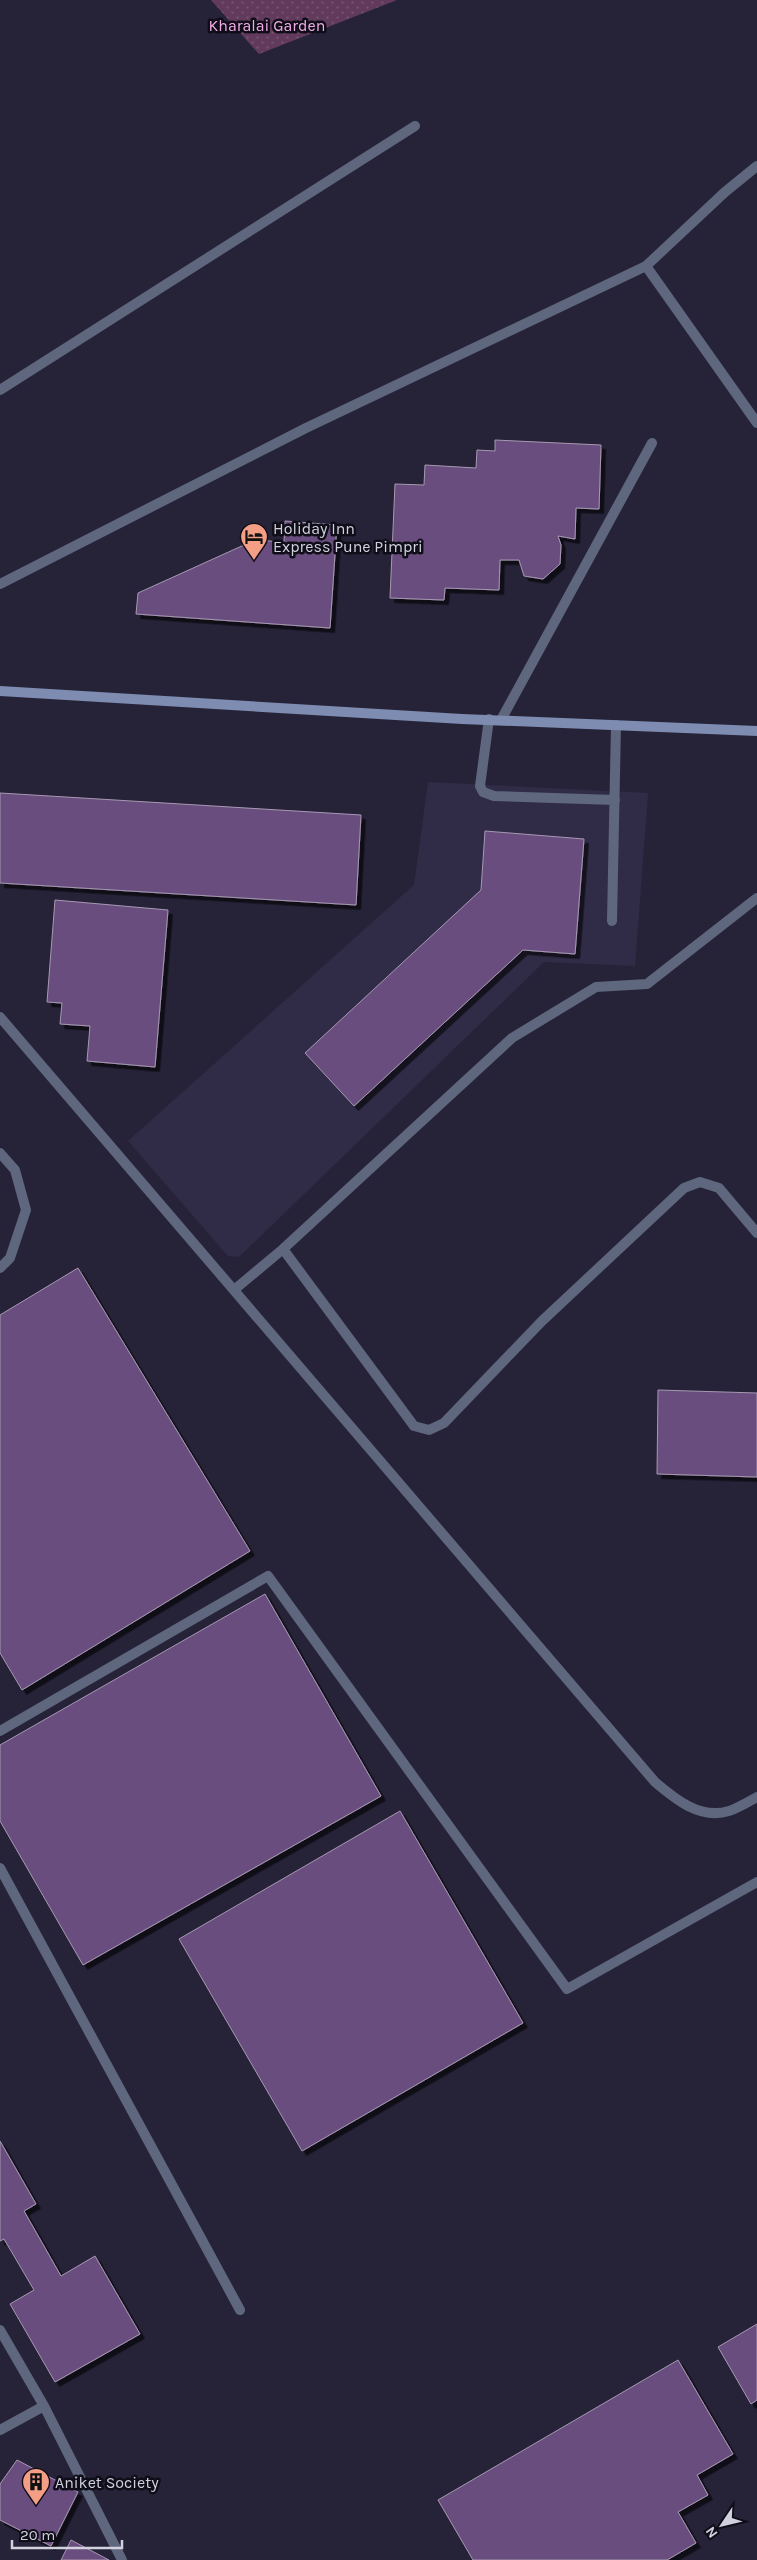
<svg xmlns="http://www.w3.org/2000/svg" width="757" height="2560" viewBox="0 0 757 2560" font-family="Karla,sans-serif">
<defs>
<pattern id="grass-dots" width="8" height="8" patternUnits="userSpaceOnUse" patternTransform="scale(1.25)"><rect width="8" height="8" fill="#613a5c"/><path d="M2 2h.1M6 6h.1" fill="none" stroke="#775573" stroke-width="1.8" stroke-linecap="round"/></pattern>
<filter id="shadow"><feDropShadow dx="4.5" dy="4.5" stdDeviation="0" flood-color="#0009"/></filter>
</defs>
<rect width="100%" height="100%" fill="#262339"/>
<path fill="#302c48" d="M428,782L648,793L635,966L544,962L239,1257L228,1256L128,1141L414,885Z"/>
<path fill="url(#grass-dots)" d="M211,0H397L259,54Z"/>
<path fill="#694d7e" stroke="#a799b2" filter="url(#shadow)" d="M495,440L601,445L599,509L576,508L575,539L558,536L561,545L560,564L543,579L524,576L519,560H500L499,590L445,588L444,600L390,598L395,484L424,485L425,465L476,468L477,450L495,451Z
M285,521L337,525L330,628L136,614L138,593L255,540L284,542Z
M0,793L361,815L356,905L0,883Z
M485,831L584,839L575,954L523,950L354,1106L305,1053L481,890Z
M55,900L168,910L155,1067L87,1061L90,1026L60,1024L62,1003L47,1002Z
M78,1268L250,1551L22,1690L0,1653V1315Z
M658,1390L757,1393V1477L657,1474Z
M265,1594L381,1796L83,1965L0,1821V1745Z
M400,1811L523,2023L302,2151L179,1939Z
M0,2141L36,2204L24,2211L61,2276L95,2256L140,2334L55,2382L10,2304L34,2290L4,2239L0,2241Z
M757,2324V2400L751,2404L718,2347Z
M678,2360L733,2454L697,2475L708,2495L678,2512L696,2543L667,2560H473L438,2500Z
M17,2460L78,2492L51,2546L0,2520V2484Z
M71,2540L109,2560H61Z"/>
<g fill="none" stroke-linecap="round" stroke-linejoin="round">
<path stroke="#5e677e" stroke-width="10" d="M501,720L652,443
M0,1153L15,1170L26,1210L10,1258L0,1268
M0,1731L268,1576L567,1989L757,1882
M0,1868L240,2310"/>
<path stroke="#5e677e" stroke-width="10" d="M646,266L757,423
M0,390L415,126
M0,584L306,428L646,266L725,192L757,166
M489,719L480,786L483,792L494,796L615,800
M612,921L616,725
M0,1017L655,1782C675,1799 700,1820 729,1811C738,1808 748,1802 757,1797
M283,1249L414,1426L429,1430L444,1423L542,1321L684,1188L700,1182L719,1188L757,1233
M234,1290L283,1249L512,1038L596,987L647,984L757,898
M0,2330L44,2406
M0,2430L44,2406L122,2560"/>
<path stroke="#7d8cb0" stroke-width="10" d="M0,691L462,719L757,731"/>
</g>
<defs>
<symbol id="hotel-pin" viewBox="-11 -11 22 30"><path d="M0 17L-7.5 6A9.5 9.5 0 1 1 7.5 6Z" fill="#f49e86" stroke="#0f0e18"/><path d="M-6-4.5h1.5V1H6V5H4.5V3h-9V5H-6ZM-4 0a1.8 1.8 0 1 1 3.6 0ZM.5 0V-2.5h3Q6-2.5 6 0Z" fill="#111"/></symbol>
<symbol id="building-pin" viewBox="-11 -11 22 30"><path d="M0 17L-7.5 6A9.5 9.5 0 1 1 7.5 6Z" fill="#f49e86" stroke="#0f0e18"/><path d="M-4-6H4V6H1V3H-1V6H-4ZM-2.5-4.3h1.7v1.8h-1.7ZM.8-4.3h1.7v1.8H.8ZM-2.5-1h1.7V.8h-1.7ZM.8-1h1.7V.8H.8Z" fill="#111"/></symbol>
</defs>
<g fill-rule="evenodd">
<use href="#hotel-pin" x="238" y="521" width="32" height="43"/>
<use href="#building-pin" x="20" y="2466" width="32" height="43"/>
</g>
<g text-anchor="middle" stroke-width="5" stroke-linejoin="round" paint-order="stroke">
<g font-size="16" fill="#f3ace8" stroke="#0f0e18">
<text x="267" y="31">Kharalai Garden</text>
</g>
<g font-size="16" fill="#d1d0df" stroke="#0f0e18" text-anchor="start">
<text x="273" y="534">Holiday Inn<tspan x="273" dy="18">Express Pune Pimpri</tspan></text>
<text x="55" y="2488">Aniket Society</text>
</g>
</g>
<g transform="translate(722 2525) rotate(235)" stroke="#0f0e18" stroke-width="4" paint-order="stroke">
<path d="M0-4L9 19L0 12L-9 19Z" fill="#d1d0df"/>
<text y="-8" font-size="14" font-weight="bold" text-anchor="middle" fill="#d1d0df">N</text>
</g>
<path d="M12 2540v8h110v-8" fill="none" stroke="#d1d0df" stroke-width="2.5"/>
<text x="20" y="2540" font-size="15" fill="#d1d0df" stroke="#0f0e18" stroke-width="4" paint-order="stroke">20 m</text>
</svg>
